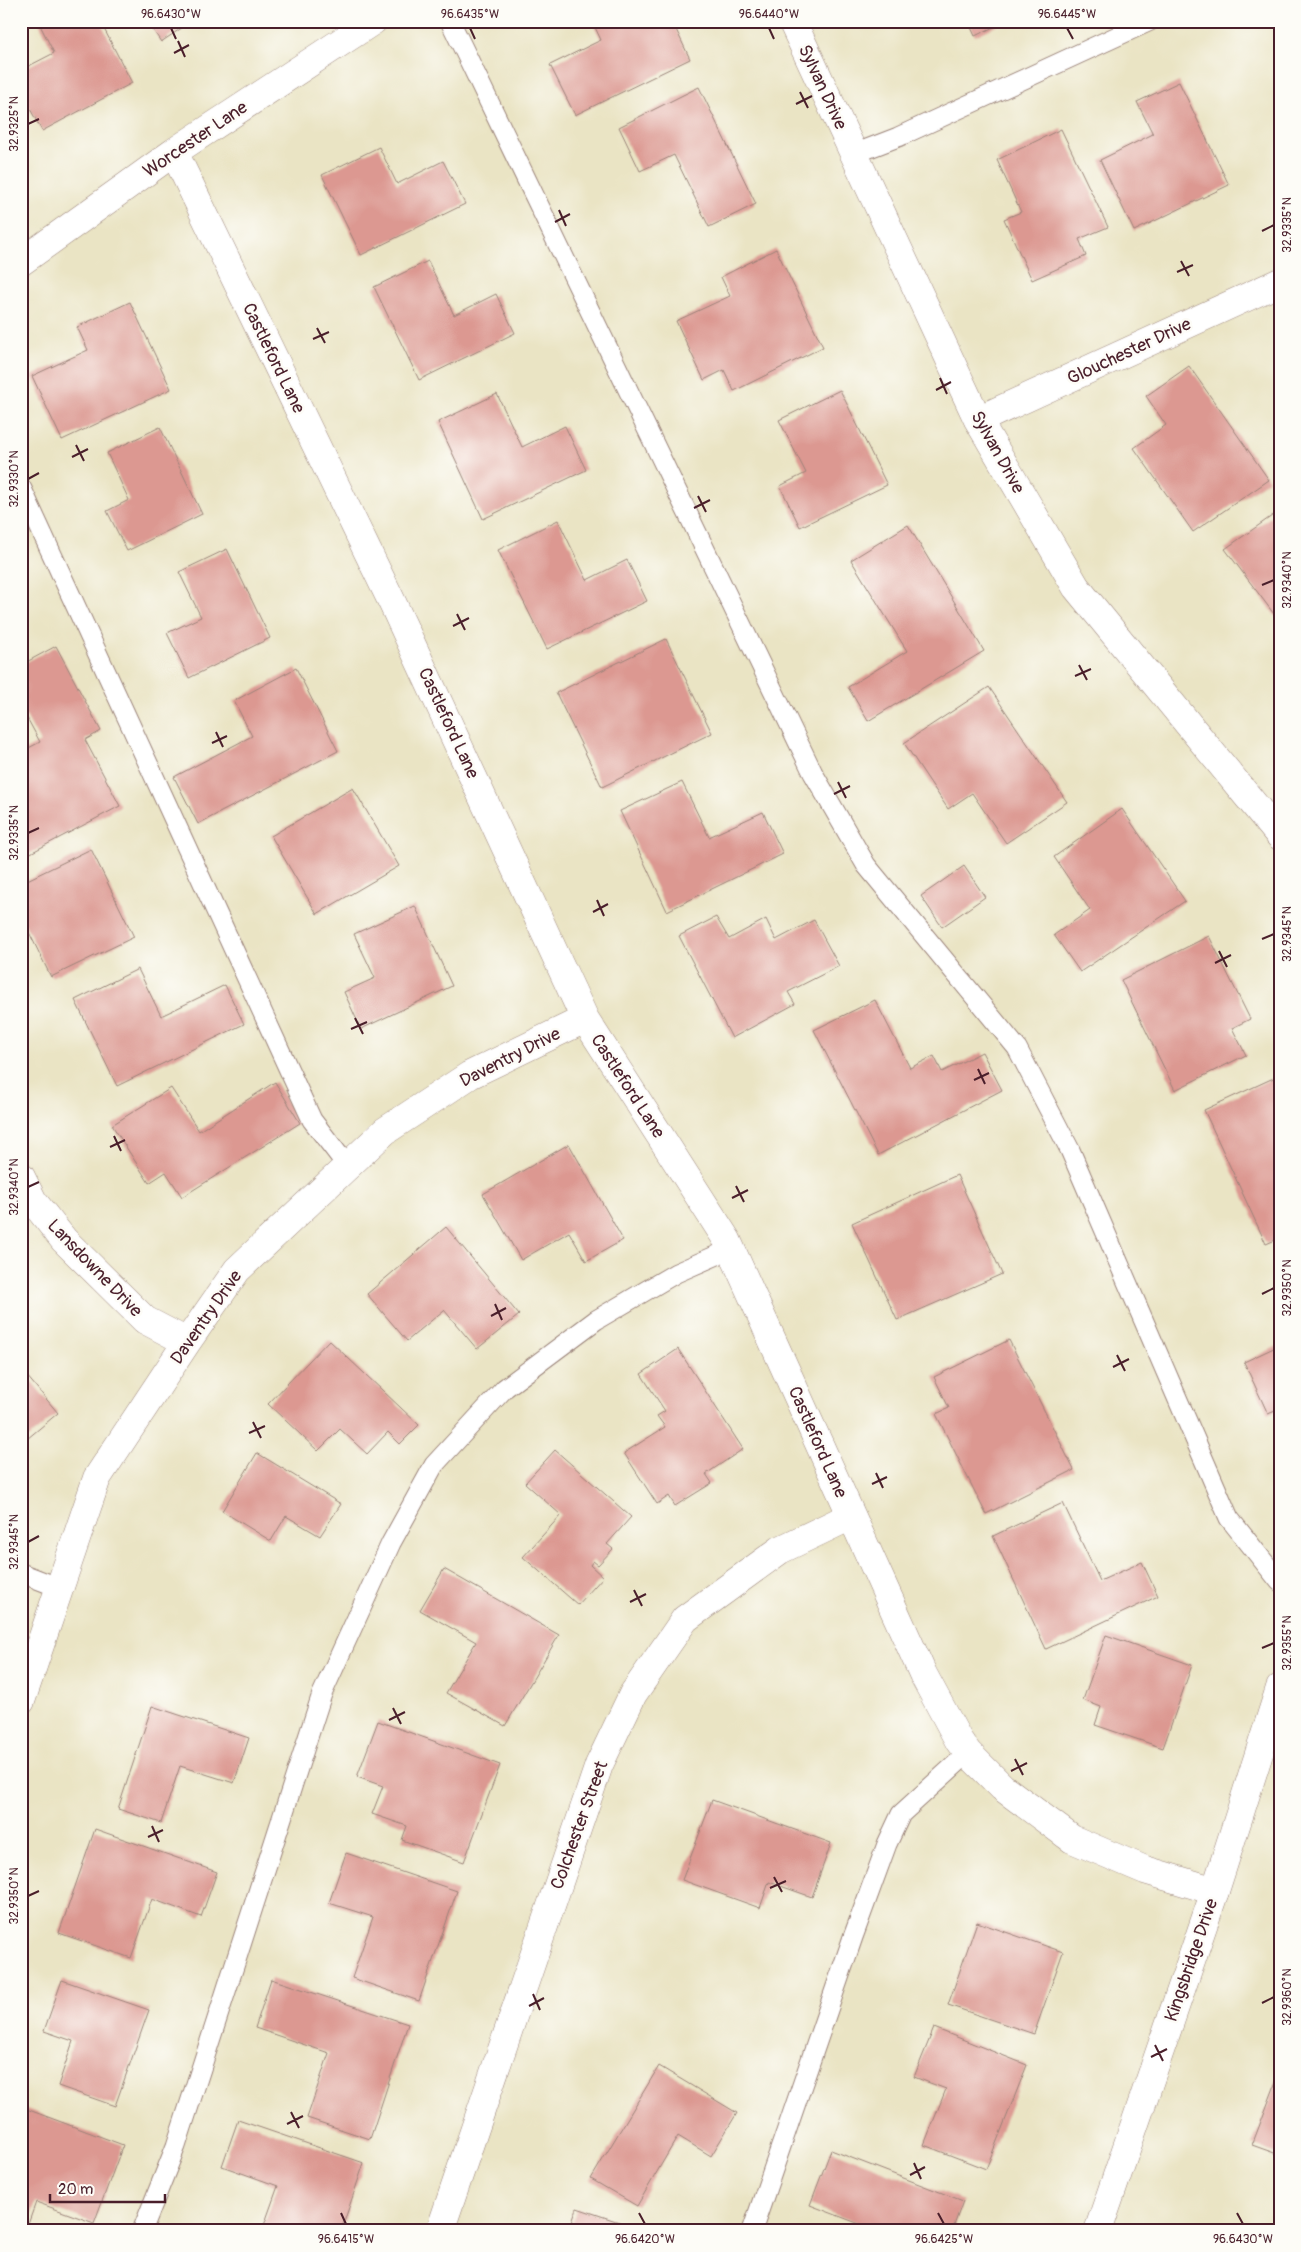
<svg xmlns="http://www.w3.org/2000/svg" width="1301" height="2252" viewBox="0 0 1301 2252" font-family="Pangolin,sans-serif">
<rect width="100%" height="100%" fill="#fdfcf7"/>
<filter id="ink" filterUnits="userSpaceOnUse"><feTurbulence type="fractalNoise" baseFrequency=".02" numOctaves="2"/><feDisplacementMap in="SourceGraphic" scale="10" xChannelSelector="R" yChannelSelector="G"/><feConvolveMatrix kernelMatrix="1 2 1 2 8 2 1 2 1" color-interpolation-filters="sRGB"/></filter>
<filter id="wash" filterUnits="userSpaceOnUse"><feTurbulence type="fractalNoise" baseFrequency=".0096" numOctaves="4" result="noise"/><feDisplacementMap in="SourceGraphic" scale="20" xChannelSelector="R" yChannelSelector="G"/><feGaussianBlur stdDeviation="1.12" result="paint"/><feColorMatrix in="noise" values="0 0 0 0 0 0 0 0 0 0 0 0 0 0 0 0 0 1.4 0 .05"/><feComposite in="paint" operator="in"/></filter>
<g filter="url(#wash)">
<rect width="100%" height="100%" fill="#eae4c4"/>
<g id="blocks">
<path fill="#dc9891" d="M38,21H100L132,83L42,131L21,92V70L54,53Z
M147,21H192L161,42Z
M592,21H672L690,59L575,115L550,65L601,40Z
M968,21H1006L975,36Z
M1179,82L1229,185L1134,231L1100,160L1153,134L1137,102Z
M699,87L756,204L709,227L674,155L640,171L619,127Z
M1061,129L1108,227L1079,239L1086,256L1032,280L1004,219L1021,212L997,160Z
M379,147L397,184L443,161L465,204L361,255L322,175Z
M776,249L823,347L734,391L724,370L704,380L676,321L730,296L721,277Z
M428,261L454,315L496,294L515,333L419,380L374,287Z
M130,302L171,389L62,440L32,376L88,350L77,327Z
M1189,366L1269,480L1193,532L1134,448L1166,425L1146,396Z
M840,390L887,485L800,527L780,486L806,473L779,420Z
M497,394L522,447L565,426L586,470L483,519L438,422Z
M160,427L202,514L127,551L107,511L129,500L107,453Z
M1279,511L1280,512V622L1225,549Z
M558,520L587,580L627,560L647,601L547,649L498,550Z
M908,525L984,651L868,721L848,687L907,651L851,560Z
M227,549L270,638L189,678L167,633L201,617L179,572Z
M666,639L712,733L602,787L556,693Z
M56,646L101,731L85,740L120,806L21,858V752L40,742L26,716L21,719V665Z
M296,668L338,751L198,824L174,777L252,736L234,701Z
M989,687L1067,802L1006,843L972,793L948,809L904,743Z
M682,782L709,837L763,812L783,854L667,911L620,811Z
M353,788L399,866L317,914L271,836Z
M1122,809L1185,901L1080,972L1054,935L1090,910L1054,857Z
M91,849L134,937L51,977L21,916V883Z
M964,866L985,897L942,927L921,896Z
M415,906L452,986L361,1029L344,992L375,978L354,934Z
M716,917L729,939L766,919L776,940L814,920L839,966L788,992L795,1004L732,1038L679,936Z
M1209,936L1250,1019L1232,1028L1246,1055L1175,1090L1121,980Z
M138,969L161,1016L225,985L244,1024L117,1086L75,1000Z
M875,1000L910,1068L934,1056L942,1072L982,1052L1002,1090L878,1155L814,1030Z
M1280,1075V1238L1266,1244L1204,1110Z
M275,1082L300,1123L182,1197L166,1172L149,1183L112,1125L171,1088L199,1131Z
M569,1144L623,1240L586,1261L569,1232L521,1260L483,1194Z
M957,1175L1002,1274L897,1320L852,1223Z
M446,1227L519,1315L477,1349L444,1310L407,1341L367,1294Z
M329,1340L419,1425L400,1444L388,1432L367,1454L340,1429L318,1451L268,1404Z
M1009,1340L1074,1470L986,1514L936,1414L949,1408L934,1377Z
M1280,1345V1409L1268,1414L1244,1362Z
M678,1349L743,1449L706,1474L712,1483L675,1506L669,1496L657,1504L624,1453L665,1427L657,1416L665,1411L641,1374Z
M21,1369L58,1413L21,1444Z
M555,1450L631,1517L607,1544L613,1549L598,1565L593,1561L590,1565L603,1577L578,1605L523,1557L561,1515L525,1483Z
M257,1453L341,1504L320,1536L286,1516L271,1541L222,1511Z
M1063,1503L1100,1581L1142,1562L1158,1596L1046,1649L993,1536Z
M444,1569L559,1635L505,1726L446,1693L476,1642L420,1610Z
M1106,1635L1192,1665L1163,1748L1095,1725L1101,1707L1083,1700Z
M152,1706L249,1738L234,1783L180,1766L161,1823L118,1809Z
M378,1721L500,1765L464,1862L402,1840L407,1826L372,1814L383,1786L357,1777Z
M712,1800L831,1843L812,1897L769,1882L760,1908L682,1880Z
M95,1829L217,1872L201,1917L152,1899L131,1958L59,1933Z
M346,1853L457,1891L419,2001L352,1978L373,1917L329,1903Z
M977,1922L1063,1952L1034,2034L948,2005Z
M271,1979L408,2024L370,2139L307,2118L329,2053L255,2028Z
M62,1980L149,2010L115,2106L58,2086L73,2041L44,2031Z
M934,2028L1027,2065L986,2169L924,2145L946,2089L914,2077Z
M659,2066L737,2113L711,2156L678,2136L637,2206L591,2179Z
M1280,2072V2155L1252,2145Z
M21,2107L123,2145L94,2223L36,2202L26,2230L21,2229Z
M238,2120L364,2163L341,2231H262L278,2186L222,2166Z
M831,2150L963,2201L952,2231H878L810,2205Z
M577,2208L643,2230V2231H569Z"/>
</g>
</g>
<g filter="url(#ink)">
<use href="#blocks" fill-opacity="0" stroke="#9a8278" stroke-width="1"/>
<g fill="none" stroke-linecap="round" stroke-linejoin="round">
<defs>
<path id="service" d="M450,21L813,773L866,865L1017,1048L1070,1150L1229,1518L1280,1582
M854,154L898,137L1150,21
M21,487L312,1120L348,1167
M21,1573L60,1588
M142,2231L176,2146L322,1694L391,1543L434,1465L505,1388L596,1320L676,1273L731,1249
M752,2231L853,1937L887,1844L901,1814L968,1753"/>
<path id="minor" d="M174,152L393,604L585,1019L727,1240L923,1674L959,1741L968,1753L1002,1787L1072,1839L1145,1870L1215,1891
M21,262L174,152L373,21
M21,1177L33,1201L64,1240L145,1320L187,1342
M21,1701L97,1478L187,1342L237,1270L385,1131L470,1075L585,1019
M440,2231L599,1765L633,1694L685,1619L780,1550L851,1516"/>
<path id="tertiary" d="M792,21L978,420L1076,587L1280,836
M978,420L1280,282
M1098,2231L1215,1891L1280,1688"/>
</defs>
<use href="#service" stroke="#9a8278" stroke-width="21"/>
<use href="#minor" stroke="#9a8278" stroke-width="29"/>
<use href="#tertiary" stroke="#9a8278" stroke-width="29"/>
<use href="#service" stroke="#fff" stroke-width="19"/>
<use href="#minor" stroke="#fff" stroke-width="28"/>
<use href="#tertiary" stroke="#fff" stroke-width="28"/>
</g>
</g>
<path fill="none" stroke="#4a1f2b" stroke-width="2" d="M171,28L176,39M470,28L475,39M769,28L774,39M1067,28L1073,39M178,41L185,57M174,53L189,45M800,92L808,108M796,104L812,96M28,124L39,119M559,210L566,226M555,222L570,214M1262,231L1274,225M1181,261L1189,276M1177,272L1193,265M317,328L325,343M313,339L329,332M940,378L947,394M936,390L951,382M76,445L84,461M72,457L88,449M28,479L39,473M698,496L706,512M694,508L710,500M1262,585L1274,580M457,614L465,630M453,626L469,618M1079,665L1087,680M1075,676L1091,669M216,732L223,747M212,743L227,736M838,782L846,798M834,794L850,786M28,833L39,828M597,900L604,916M593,912L608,904M1262,939L1274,934M1219,951L1227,967M1215,963L1231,955M355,1018L363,1034M351,1029L367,1022M978,1069L985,1084M974,1080L989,1073M114,1136L121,1151M110,1147L125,1140M736,1186L744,1202M28,1187L39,1182M732,1198L748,1190M1262,1294L1274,1288M495,1304L502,1320M491,1316L506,1308M1117,1355L1125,1371M1113,1367L1129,1359M253,1422L261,1438M249,1433L265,1426M876,1473L883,1488M872,1484L887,1477M28,1542L39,1536M634,1590L642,1606M630,1602L646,1594M1262,1648L1274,1643M393,1708L401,1724M389,1720L405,1712M1015,1759L1023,1775M1011,1771L1027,1763M152,1826L159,1842M148,1837L163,1830M774,1877L782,1892M770,1888L786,1881M28,1896L39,1891M533,1994L540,2010M1262,2003L1274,1997M529,2006L544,1998M1155,2045L1163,2061M1151,2057L1167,2049M291,2112L299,2128M287,2124L303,2116M914,2163L921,2179M910,2175L925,2167M341,2213L346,2224M639,2213L645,2224M938,2213L944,2224M1237,2213L1243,2224"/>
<g text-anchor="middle" stroke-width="5" stroke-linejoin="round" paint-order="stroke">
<g font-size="18" fill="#4a1f2b" stroke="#fdfcf7">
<text transform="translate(823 87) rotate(65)" y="6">Sylvan Drive</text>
<text transform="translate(195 139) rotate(-34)" y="6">Worcester Lane</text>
<text transform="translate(1129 351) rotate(-25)" y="6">Glouchester Drive</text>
<text transform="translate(274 358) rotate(64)" y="6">Castleford Lane</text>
<text transform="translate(998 452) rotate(61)" y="6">Sylvan Drive</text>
<text transform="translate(449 723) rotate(65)" y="6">Castleford Lane</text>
<text transform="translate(510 1057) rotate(-27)" y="6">Daventry Drive</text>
<text transform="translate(628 1086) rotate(57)" y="6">Castleford Lane</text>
<text transform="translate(95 1268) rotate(46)" y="6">Lansdowne Drive</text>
<text transform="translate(206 1317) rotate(-55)" y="6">Daventry Drive</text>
<text transform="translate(818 1442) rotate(66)" y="6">Castleford Lane</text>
<text transform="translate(579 1825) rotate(-70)" y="6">Colchester Street</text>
<text transform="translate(1191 1960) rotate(-71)" y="6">Kingsbridge Drive</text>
</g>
</g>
<rect width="1301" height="2252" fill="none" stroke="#fdfcf7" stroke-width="55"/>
<path d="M50 2194v8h115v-8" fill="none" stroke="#4a1f2b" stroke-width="2.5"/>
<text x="58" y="2194" font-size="15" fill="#4a1f2b" stroke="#fdfcf7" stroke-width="4" paint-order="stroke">20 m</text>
<rect x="28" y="28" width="1246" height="2196" fill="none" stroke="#4a1f2b" stroke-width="2"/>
<g font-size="12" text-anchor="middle" fill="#4a1f2b">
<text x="171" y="18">96.6430°W</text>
<text x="470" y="18">96.6435°W</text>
<text x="769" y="18">96.6440°W</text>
<text x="1067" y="18">96.6445°W</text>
<text transform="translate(14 124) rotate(-90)" y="4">32.9325°N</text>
<text transform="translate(1287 225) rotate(-90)" y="4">32.9335°N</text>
<text transform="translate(14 479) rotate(-90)" y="4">32.9330°N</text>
<text transform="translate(1287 580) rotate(-90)" y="4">32.9340°N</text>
<text transform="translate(14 833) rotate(-90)" y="4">32.9335°N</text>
<text transform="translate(1287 934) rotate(-90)" y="4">32.9345°N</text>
<text transform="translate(14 1187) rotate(-90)" y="4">32.9340°N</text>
<text transform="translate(1287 1288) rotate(-90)" y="4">32.9350°N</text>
<text transform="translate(14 1542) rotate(-90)" y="4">32.9345°N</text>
<text transform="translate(1287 1643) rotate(-90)" y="4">32.9355°N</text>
<text transform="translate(14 1896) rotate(-90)" y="4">32.9350°N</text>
<text transform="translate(1287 1997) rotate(-90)" y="4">32.9360°N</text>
<text x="346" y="2243">96.6415°W</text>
<text x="645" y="2243">96.6420°W</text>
<text x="944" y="2243">96.6425°W</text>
<text x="1243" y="2243">96.6430°W</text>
</g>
</svg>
